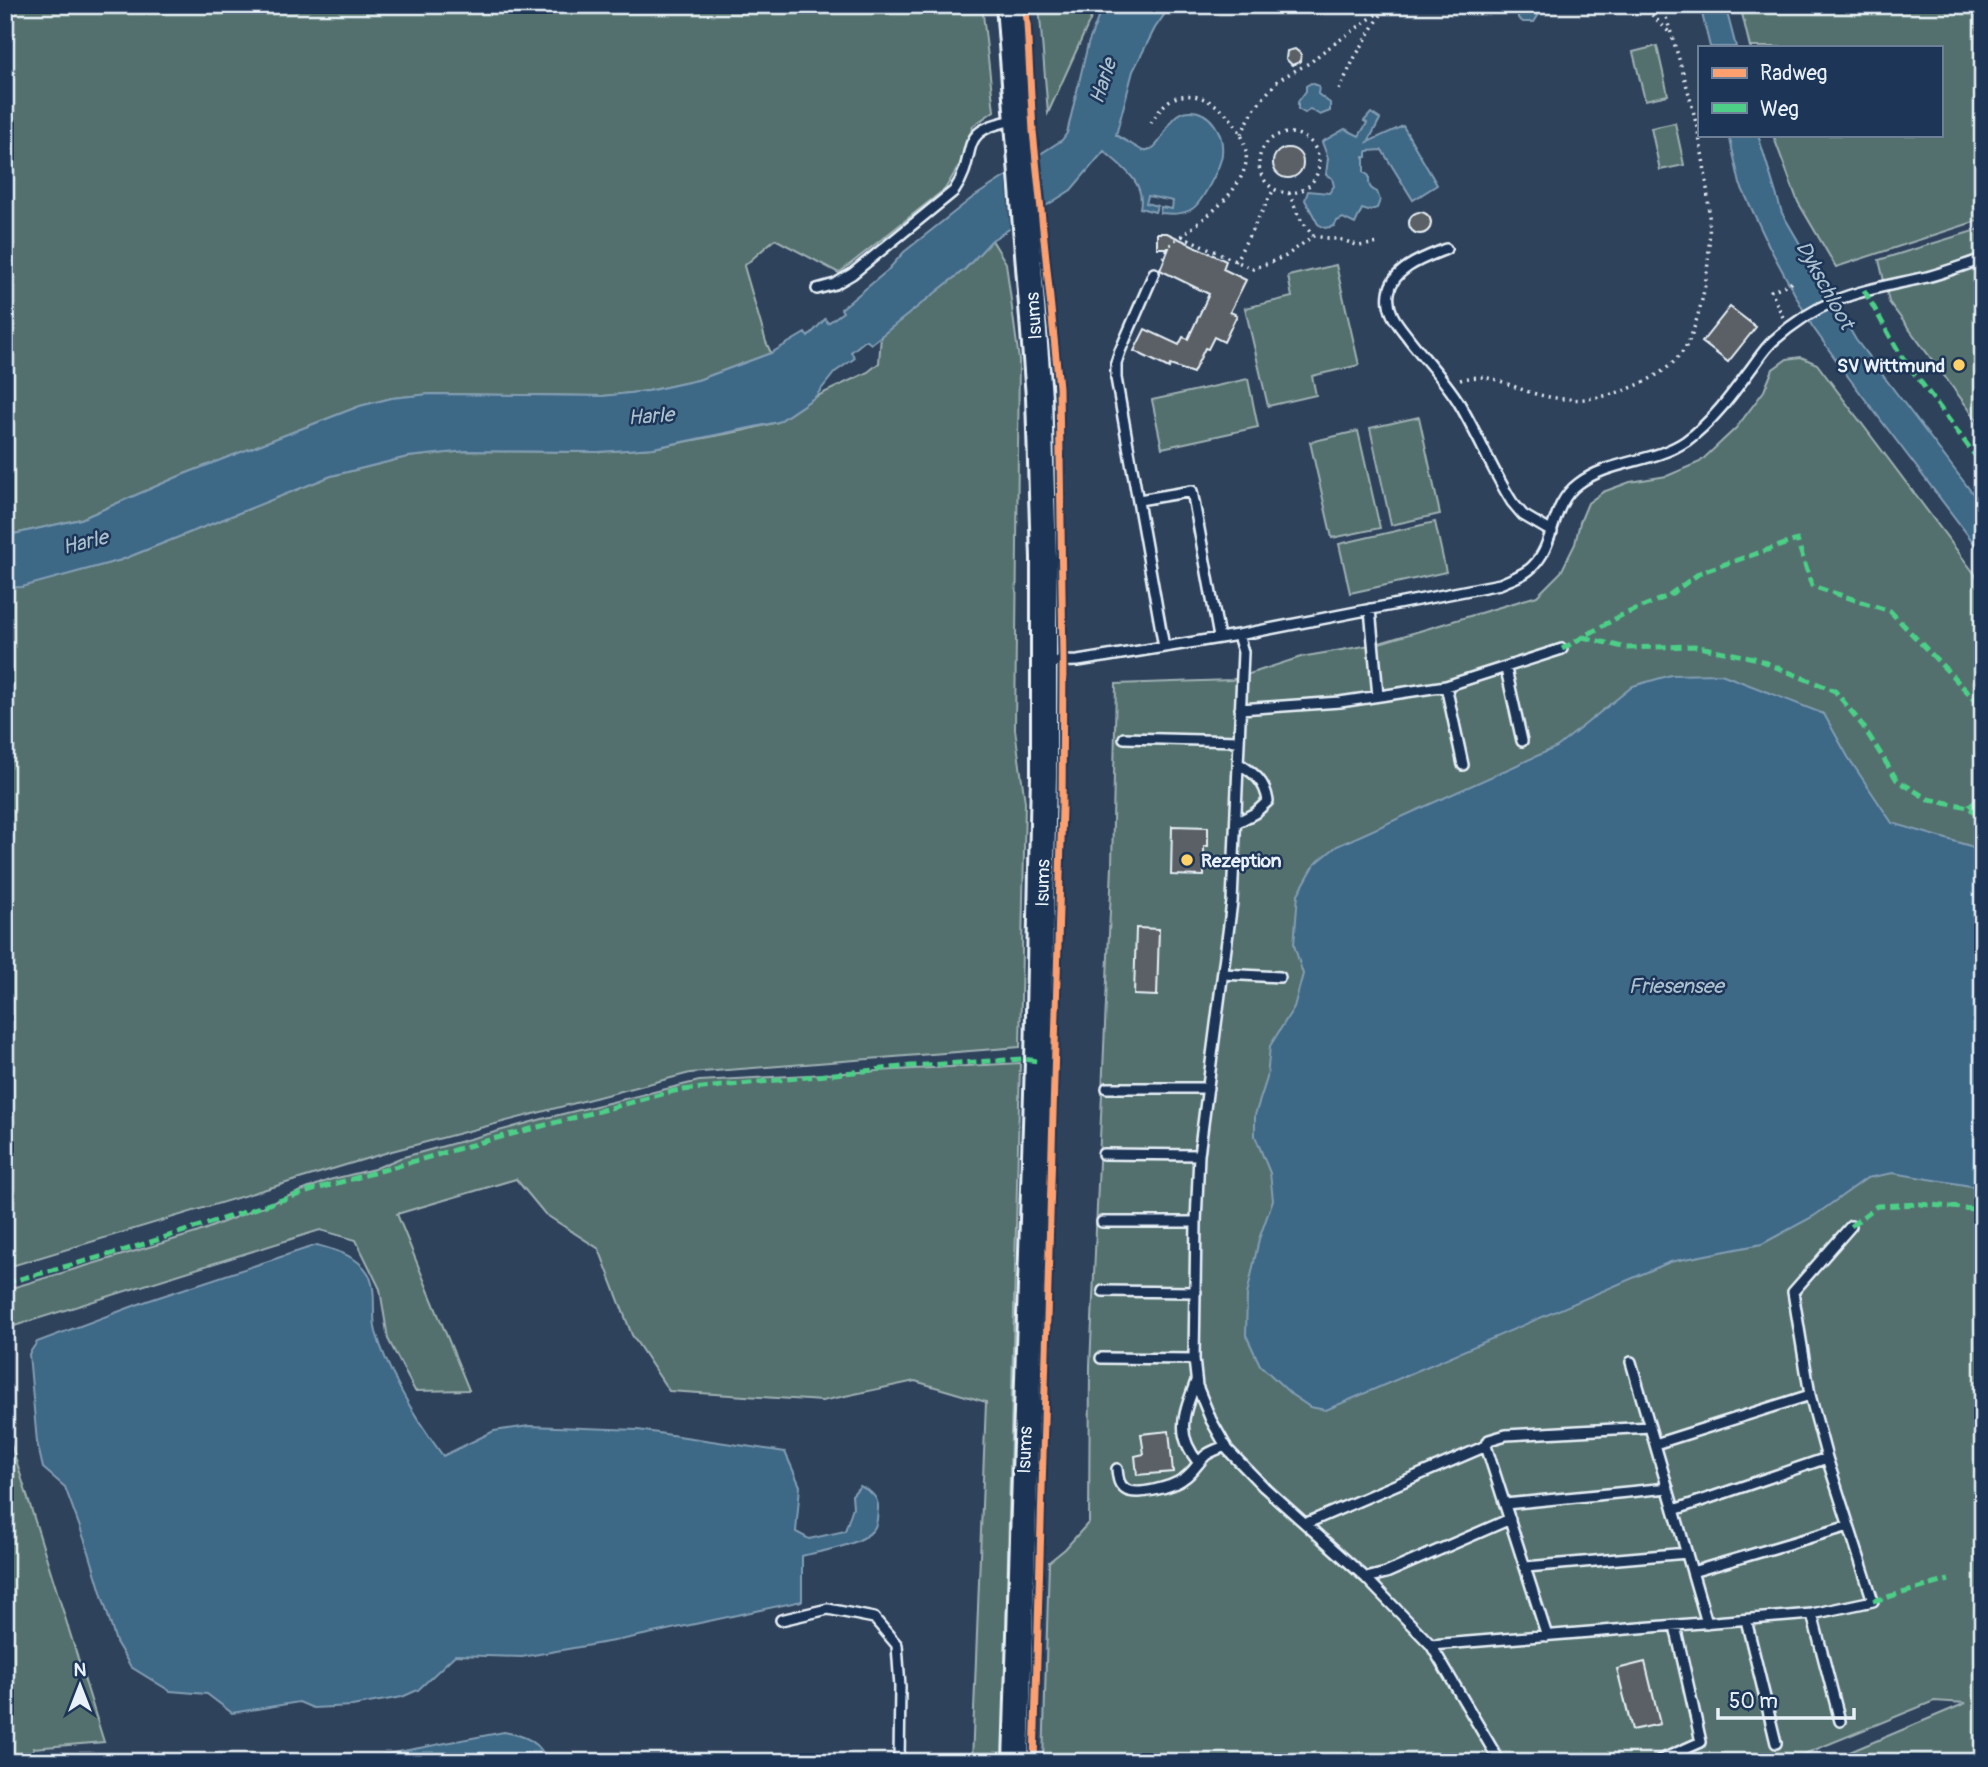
<svg xmlns="http://www.w3.org/2000/svg" width="1988" height="1767" viewBox="0 0 1988 1767" font-family="Pangolin,sans-serif">
<rect width="100%" height="100%" fill="#2f425b"/>
<filter id="ink" filterUnits="userSpaceOnUse"><feTurbulence type="fractalNoise" baseFrequency=".0143" numOctaves="2"/><feDisplacementMap in="SourceGraphic" scale="14" xChannelSelector="R" yChannelSelector="G"/><feConvolveMatrix kernelMatrix="1 2 1 2 8 2 1 2 1" color-interpolation-filters="sRGB"/></filter>
<g filter="url(#ink)">
<path fill="#53706e" stroke="#9eb0b3" stroke-width="2" d="M5,5H982L994,111L973,126L960,164L945,189L839,273L775,239L744,266L766,342L771,353L698,380L648,391L603,396L430,394L392,398L360,406L182,475L81,519L5,536Z
M1039,5H1097L1048,113Z
M1740,5H1983V219L1836,267L1798,202L1773,135H1941V47H1750Z
M1657,46L1668,95L1645,100L1633,52Z
M1675,123L1684,165L1660,170L1651,128Z
M1983,228V428L1889,302L1879,260Z
M992,240L1006,263L1019,360L1015,729L1025,802L1020,1047L690,1073L392,1151L5,1268V588L22,586L121,560L331,476L407,457L466,451L598,452L653,448L746,430L778,422L815,397L868,372L879,363L881,335L965,269Z
M1336,265L1359,365L1312,376L1316,395L1268,406L1245,308L1292,297L1288,276Z
M1801,357L1817,364L1983,585V1762H1826L1966,1703L1934,1701L1785,1762H1043L1049,1562L1065,1549L1089,1522L1090,1366L1112,866L1116,684L1231,680L1301,657L1376,644L1537,596L1561,572L1575,544L1580,522L1588,503L1603,492L1630,482L1667,476L1700,462L1736,428L1764,391L1773,369L1787,359Z
M1248,379L1258,427L1162,448L1152,400Z
M1419,417L1440,514L1391,525L1370,428Z
M1358,431L1380,528L1332,538L1310,442Z
M1435,522L1446,572L1350,593L1339,544Z
M1020,1063L1003,1762H972L986,1402L915,1381L822,1401L669,1391L632,1335L599,1249L545,1214L516,1179L397,1214L469,1390L415,1391L388,1339L380,1289L356,1240L320,1230L5,1329V1290L196,1233L329,1180L374,1169L400,1158L546,1118L699,1081Z
M5,1425L104,1742L33,1748L35,1762H5Z"/>
<path fill="#3e6786" stroke="#829eb4" stroke-width="2" d="M1103,5H1171L1155,28L1133,71L1116,135L1143,151C1146,150 1150,150 1153,148C1167,138 1167,112 1189,111C1211,110 1224,134 1222,153C1222,164 1202,203 1192,209C1182,215 1171,214 1160,213L1161,207L1172,209L1173,201L1148,196L1146,203L1157,206L1155,212L1140,208C1146,182 1121,166 1104,151L1071,190L992,240L965,269L871,344L866,340L851,352L855,358L835,372L815,397L778,422L653,448L598,452L466,451L407,457L331,476L121,560L22,587L5,588V536L81,519L182,475L360,406L392,398L430,394L603,396L648,391L698,380L771,353L805,333L808,337L825,319L828,323L843,312L841,309L887,271L904,252L972,198L1062,140L1067,133L1088,44Z
M1518,5H1545L1534,22H1523L1518,18Z
M1700,5H1725L1736,47H1710Z
M1311,83L1319,86L1318,94L1330,103V111L1320,115L1310,109L1305,113L1298,109V102L1306,91V86Z
M1371,113L1380,119L1368,142L1403,126L1437,185L1413,200L1382,150L1367,151V157H1364V172L1369,176C1369,185 1368,188 1377,192L1380,200L1377,208L1368,211L1362,209L1355,224L1343,218L1337,221L1334,226L1325,228L1318,224L1305,200L1308,191L1329,193L1334,186L1332,178L1326,175L1328,158L1322,142L1345,129L1359,136L1367,123L1364,121Z
M1729,135H1758L1782,213L1856,340L1983,507V555L1849,378L1812,326L1770,248L1740,184Z
M1721,674L1824,714L1848,757L1892,823L1970,846L1983,857V1188L1893,1173L1867,1178L1814,1216L1762,1244L1670,1262L1326,1410L1310,1407L1292,1395L1260,1365L1246,1335L1247,1295L1259,1239L1273,1200L1270,1173L1255,1136V1115L1267,1078L1270,1046L1294,1007L1303,974L1294,945L1298,894L1315,864L1337,846L1557,747L1633,686L1671,675Z
M317,1245C335,1250 358,1256 368,1273C378,1291 371,1313 376,1332C389,1376 416,1419 443,1456L494,1431L529,1426L638,1430L785,1452L800,1486L796,1532L809,1539L845,1531L853,1507L852,1495L860,1486C870,1491 879,1497 878,1509C877,1516 878,1525 873,1530C860,1546 821,1551 802,1556V1601L625,1639L522,1657L455,1655L418,1690L402,1697L352,1706L313,1708L299,1702L232,1713L207,1694L170,1691L131,1667L116,1642L89,1552L65,1487L43,1468L37,1442L29,1354L37,1342L147,1301Z
M504,1732C527,1736 538,1741 549,1762H345Z"/>
<path fill="#2f425b" d="M1041,150L1047,209L1010,233L1006,172Z"/>
<path fill="#5a6065" stroke="#e8f1f8" stroke-width="2" d="M1295,49L1301,54L1300,62L1292,65L1286,59L1287,51Z
M1273 163a15 15 0 1 1 30 0a15 15 0 1 1-30 0Z
M1409 223a11 11 0 1 1 22 0a11 11 0 1 1-22 0Z
M1157,233H1167L1226,261L1223,269L1246,280L1230,312L1237,315L1224,342L1214,337L1208,349L1205,348L1193,373L1170,365L1169,368L1134,351L1145,329L1179,345L1183,337L1188,339L1209,294L1160,270L1169,248H1157Z
M1730,307L1756,327L1728,362L1702,342Z
M1172,826L1208,827V846H1204V876L1171,875Z
M1136,928L1159,929L1157,996L1134,995Z
M1169,1431L1173,1472L1137,1475L1135,1456L1144,1454L1141,1434Z
M1645,1662L1660,1724L1632,1730L1617,1669Z"/>
<g fill="none" stroke-linecap="round" stroke-linejoin="round">
<defs>
<path id="service" d="M1446,249C1426,257 1392,268 1389,293C1386,313 1399,325 1410,340C1426,361 1445,380 1459,403C1478,435 1492,470 1512,502L1523,515L1552,532
M1154,273L1120,351L1116,363V378L1164,647
M817,289L835,284L852,274L954,191C981,152 952,130 1016,120
M1139,500L1192,491L1219,637
M1370,609L1378,696
M1238,635L1243,652L1232,902L1199,1155L1196,1222L1194,1359L1197,1386L1211,1420L1228,1450L1264,1487L1366,1578L1431,1645L1500,1762
M1046,662L1078,661L1238,635L1500,584C1511,579 1525,575 1533,566C1556,543 1550,505 1578,484C1609,460 1654,463 1686,441C1712,422 1731,396 1750,370C1757,361 1764,349 1773,341C1826,294 1861,292 1927,277C1946,272 1964,265 1983,259
M1506,669L1522,741
M1446,686L1463,765
M1240,709L1340,702L1446,686L1562,649
M1124,738L1239,741
M1236,823L1255,813L1268,801C1265,781 1254,773 1238,763
M1223,974L1280,977
M1107,1088H1208
M1103,1154L1199,1155
M1102,1222H1196
M1103,1291L1196,1292
M1101,1358L1194,1359
M1631,1362L1707,1623
M1196,1381C1184,1414 1174,1434 1199,1463
M1655,1444L1810,1395
M1117,1469C1118,1477 1118,1484 1125,1489C1136,1497 1172,1487 1183,1479C1193,1473 1198,1462 1206,1455C1212,1451 1220,1448 1226,1446
M1505,1504L1668,1488
M1674,1510L1827,1458
M1307,1523L1486,1446
M1526,1567L1687,1553
M1692,1572L1849,1526
M1366,1578L1386,1573L1510,1519
M1812,1614L1840,1721
M781,1620L828,1609L874,1618L897,1645L900,1687L899,1762
M1746,1620L1776,1743
M1547,1636L1486,1446L1489,1440L1506,1435L1650,1427
M1431,1645L1812,1614L1873,1601L1827,1458L1810,1395L1793,1292L1851,1226
M1656,1762L1701,1742L1675,1626"/>
<path id="secondary" d="M1009,5L1039,397L1044,558V775L1038,1061L1016,1762"/>
</defs>
<use href="#service" stroke="#e8f1f8" stroke-width="14"/>
<use href="#secondary" stroke="#e8f1f8" stroke-width="30"/>
<path stroke="#e8f1f8" stroke-width="3.5" stroke-dasharray="2 5" stroke-linecap="butt" d="M1642,5L1670,33
M1339,90L1355,57L1387,5
M1151,123C1157,114 1163,104 1172,99C1208,82 1255,132 1245,167C1237,194 1209,215 1188,231C1183,235 1175,239 1171,244C1167,249 1164,257 1161,262
M1259 163a30 30 0 1 1 60 0a30 30 0 1 1-60 0Z
M1241,134L1255,108L1278,80L1311,62L1321,53L1384,9
M1289,193L1299,217L1313,236
M1182,236L1253,269L1286,256L1313,236L1343,240L1359,246L1380,243
M1235,262L1274,189
M1783,317L1771,291L1793,282
M1460,380C1492,371 1506,386 1536,394C1555,399 1575,401 1594,398C1625,393 1668,376 1685,348C1693,335 1696,321 1700,308C1726,209 1693,100 1662,5"/>
<use href="#service" stroke="#1d3557" stroke-width="9"/>
<use href="#secondary" stroke="#1d3557" stroke-width="24"/>
<path stroke="#4dcf88" stroke-width="5" stroke-dasharray="10 5" stroke-linecap="butt" d="M1864,290L1900,354L1983,466
M1583,637L1626,648L1694,646L1754,658L1835,691L1863,726L1897,780L1928,799L1969,807L1983,822
M1562,649L1620,616L1668,596L1701,572L1797,540L1812,586L1890,611L1983,708
M1969,807L1983,796
M1851,1226L1877,1206L1920,1204L1983,1210
M5,1283L119,1252L313,1190L482,1142L674,1091L911,1066L1023,1059L1038,1061
M1873,1601L1949,1580"/>
<defs>
<path id="cycleway" d="M1026,5L1033,131L1059,387L1063,662L1062,807L1034,1762"/>
</defs>
<use href="#cycleway" stroke="#1d3557" stroke-width="11"/>
<use href="#cycleway" stroke="#fca06f" stroke-width="7"/>
</g>
</g>
<g fill="#ffd166" stroke="#1d3557" stroke-width="2.5">
<circle cx="1959" cy="365" r="7"/>
<circle cx="1187" cy="860" r="7"/>
</g>
<g text-anchor="middle" stroke-width="5" stroke-linejoin="round" paint-order="stroke">
<g font-size="19" fill="#e8f1f8" stroke="#1d3557">
<text transform="translate(1033 316) rotate(-94)" y="7">Isums</text>
<text transform="translate(1042 883) rotate(-89)" y="7">Isums</text>
<text transform="translate(1024 1450) rotate(-88)" y="7">Isums</text>
</g>
<g font-size="19" font-weight="bold" fill="#e8f1f8" stroke="#1d3557" text-anchor="end">
<text x="1945" y="372">SV Wittmund</text>
<text x="1201" y="867" text-anchor="start">Rezeption</text>
</g>
<g font-size="21" font-style="italic" fill="#acc1d0" stroke="#1d3557">
<text transform="translate(1103 81) rotate(-72)" y="7">Harle</text>
<text transform="translate(1825 285) rotate(61)" y="7">Dykschloot</text>
<text transform="translate(651 416) rotate(-4)" y="7">Harle</text>
<text transform="translate(85 542) rotate(-14)" y="7">Harle</text>
<text x="1676" y="993">Friesensee</text>
</g>
</g>
<rect width="1988" height="1767" fill="none" stroke="#1d3557" stroke-width="28"/>
<rect x="14" y="14" width="1960" height="1739" fill="none" stroke="#e8f1f8" stroke-width="2.5" filter="url(#ink)"/>
<rect x="1698" y="46" width="245" height="91" fill="#1d3557" stroke="#6e8097" stroke-width="2"/>
<rect x="1712" y="68" width="35" height="10" fill="#fca06f" stroke="#6e8097" stroke-width="2"/>
<text x="1760" y="80" font-size="21" fill="#e8f1f8">Radweg</text>
<rect x="1712" y="103" width="35" height="10" fill="#4dcf88" stroke="#6e8097" stroke-width="2"/>
<text x="1760" y="116" font-size="21" fill="#e8f1f8">Weg</text>
<g transform="translate(80 1686)" stroke="#1d3557" stroke-width="5" paint-order="stroke">
<path d="M0-5L12 26L0 18L-12 26Z" fill="#e8f1f8"/>
<text y="-10" font-size="19" font-weight="bold" text-anchor="middle" fill="#e8f1f8">N</text>
</g>
<path d="M1718 1708v10h136v-10" fill="none" stroke="#e8f1f8" stroke-width="3.5"/>
<text x="1729" y="1708" font-size="21" fill="#e8f1f8" stroke="#1d3557" stroke-width="5" paint-order="stroke">50 m</text>
</svg>
